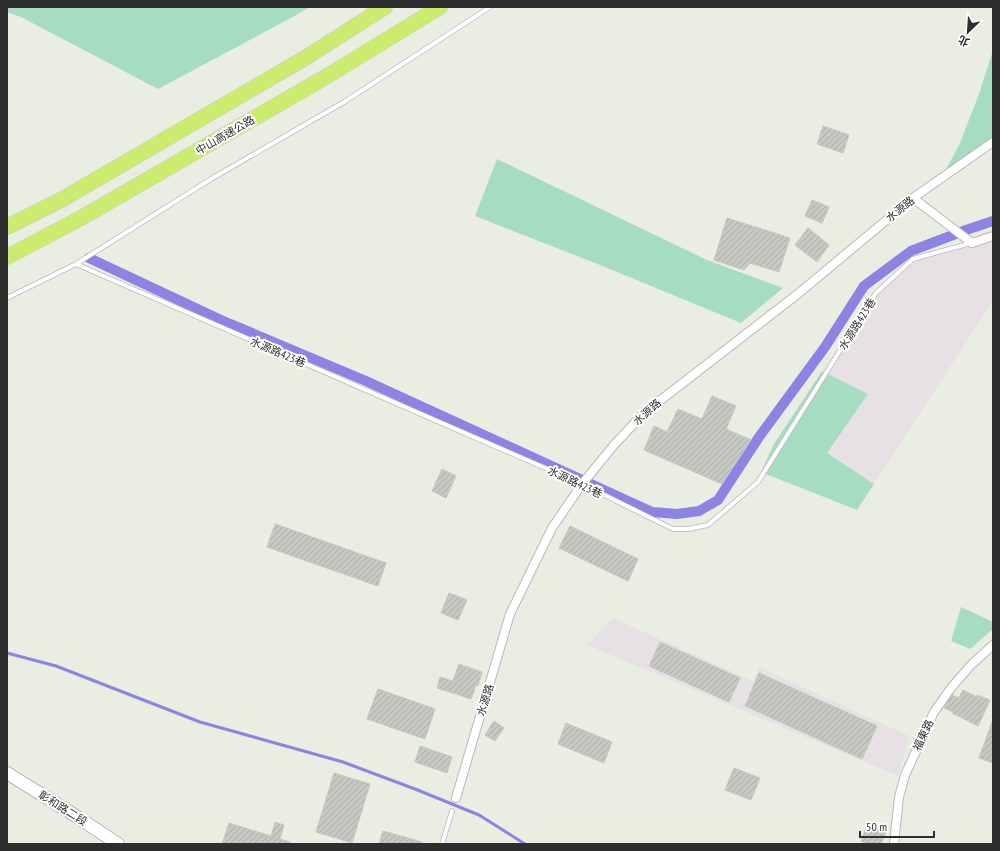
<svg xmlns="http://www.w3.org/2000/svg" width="1000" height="851" viewBox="0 0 1000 851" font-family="'PT Sans Narrow','Noto Sans TC',sans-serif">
<defs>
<pattern id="building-hatch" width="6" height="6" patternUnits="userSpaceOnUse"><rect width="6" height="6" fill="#c5c9c1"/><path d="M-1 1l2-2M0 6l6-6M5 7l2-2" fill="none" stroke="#aaada6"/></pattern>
</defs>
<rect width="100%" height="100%" fill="#e9ede2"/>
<path fill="#e7e1e6" d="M978,243H993V301L874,484L827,453L822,371L871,300L911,264L939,250Z
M613,618L753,681L759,667L909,736L898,776L587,645Z"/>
<path fill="#a6ddc1" d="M7,7H310L289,19L158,89L21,17L7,12Z
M993,50V140L943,175L960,143L979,94Z
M497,159L707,260L783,288L741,323L600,265L475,216Z
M822,371L868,394L827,453L874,484L857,510L761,472L774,444Z
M961,607L993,622V629L970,649L951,641Z"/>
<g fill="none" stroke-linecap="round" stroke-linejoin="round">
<path stroke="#8c83e2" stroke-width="3" d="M7,653L56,666L200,722L343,762L415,789L479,815L525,844"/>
<path stroke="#8c83e2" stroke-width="10" d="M89,258L221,320L366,381L652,512L677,514L699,511L718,500L759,437L825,347L864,286L911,251L966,230L993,221"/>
</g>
<path fill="url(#building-hatch)" stroke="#c2c9bc" d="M823,126L849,135L843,153L817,144Z
M812,200L829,207L822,223L805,216Z
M727,218L790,238L779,272L750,263L744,270L714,260Z
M808,228L829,245L817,262L795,245Z
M712,396L736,406L726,429L751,440L722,484L644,450L654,426L667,432L678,409L702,419Z
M442,469L456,476L446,498L432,491Z
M275,524L386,563L378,586L267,547Z
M570,526L638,559L628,581L559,548Z
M449,593L467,600L458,620L441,613Z
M660,642L740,678L729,702L649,666Z
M459,664L482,672L478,686L476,685L471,699L437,688L440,677L453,681Z
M759,673L877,726L862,759L745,706Z
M378,689L435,709L425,739L367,719Z
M963,690L977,697V695L990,700L978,726L952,713L953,712L944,708L952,695L959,698Z
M494,721L504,728L495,741L485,735Z
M992,722H993V763L979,758Z
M566,723L612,742L604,763L558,744Z
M420,746L452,757L447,773L415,762Z
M734,768L760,778L751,800L725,790Z
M334,773L370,784L352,843L316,832Z
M275,822L284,825L280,839L290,842L289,844H222L229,823L271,836Z
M867,825L886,832L881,844H868L861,841Z
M383,831L422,842L421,844H379Z"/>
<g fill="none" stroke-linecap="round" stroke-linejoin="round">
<defs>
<path id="lane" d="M76,264L582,484L673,529H688L708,525L758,482L876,293L913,259L971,243
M7,298L76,264L211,179L344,102L490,7
M442,844L452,811"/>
<path id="street" d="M913,198L972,243L993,236
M456,798L510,614L552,528L582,484L614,445L644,413L799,293L913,198L993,142
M894,844L899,797L905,775L934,712L951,688L971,665L993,645"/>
<path id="secondary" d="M7,773L79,818L118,844"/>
<path id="highway" d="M7,227L61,200L305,58L385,7
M7,257L81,218L329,75L440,7"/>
</defs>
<use href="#lane" stroke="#bcb5c0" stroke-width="5.5"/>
<use href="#street" stroke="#bcb5c0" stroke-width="10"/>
<use href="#secondary" stroke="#bcb5c0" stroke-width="14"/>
<use href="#highway" stroke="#cdcdcd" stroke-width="16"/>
<use href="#lane" stroke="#fff" stroke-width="4"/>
<use href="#street" stroke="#fff" stroke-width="8"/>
<use href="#secondary" stroke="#fff" stroke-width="12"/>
<use href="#highway" stroke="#cbec6e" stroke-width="15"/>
</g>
<g text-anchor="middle" stroke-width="4" stroke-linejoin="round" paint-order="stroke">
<g font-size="11" fill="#2e2e2e" stroke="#fff">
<text transform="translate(225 135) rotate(-30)" y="4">中山高速公路</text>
<text transform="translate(900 209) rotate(-39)" y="4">水源路</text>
<text transform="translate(857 324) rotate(-58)" y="4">水源路423巷</text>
<text transform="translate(278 352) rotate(23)" y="4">水源路423巷</text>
<text transform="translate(647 412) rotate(-42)" y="4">水源路</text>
<text transform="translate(575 482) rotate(25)" y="4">水源路423巷</text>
<text transform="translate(485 700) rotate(-73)" y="4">水源路</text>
<text transform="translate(923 735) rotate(-65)" y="4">福東路</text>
<text transform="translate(63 808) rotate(32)" y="4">彰和路二段</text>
</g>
</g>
<rect width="1000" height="851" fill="none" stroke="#2e2e2e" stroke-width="16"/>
<g transform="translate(968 32) rotate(205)" stroke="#ffffff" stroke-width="3" paint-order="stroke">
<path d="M0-3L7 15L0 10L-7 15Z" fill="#2e2e2e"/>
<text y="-6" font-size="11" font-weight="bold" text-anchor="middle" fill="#2e2e2e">北</text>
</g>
<path d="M860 831v6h74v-6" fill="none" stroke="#2e2e2e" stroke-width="2"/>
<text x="866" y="831" font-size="12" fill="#2e2e2e" stroke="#ffffff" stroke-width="3" paint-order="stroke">50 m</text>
</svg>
